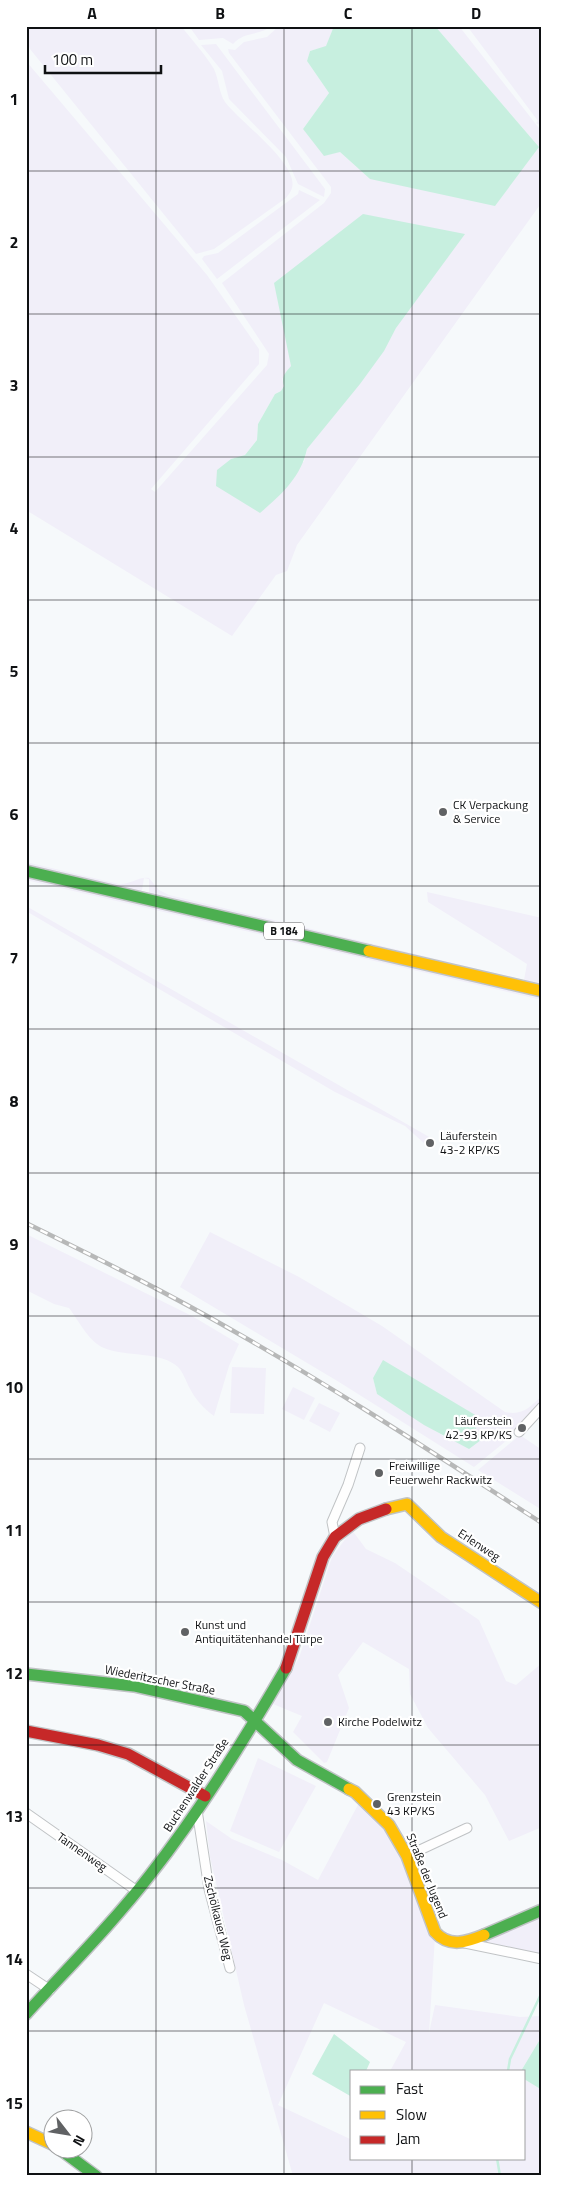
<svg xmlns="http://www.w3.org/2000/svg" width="568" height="2202" viewBox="0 0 568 2202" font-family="'Titillium Web',sans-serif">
<rect width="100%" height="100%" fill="#f6f9fb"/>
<path fill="#f1eff9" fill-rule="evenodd" d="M26,26H181C192,40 205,54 214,69C219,80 219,93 225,102C239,121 299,164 292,188C291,192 288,195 286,198L214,249L196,254L30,49L26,38Z
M189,26H271C260,36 244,31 233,44L223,38L199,40Z
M279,26H334L326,47L310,51L307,61L329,93L303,129L340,152L370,179L539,147L435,26H459L542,132V202L297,545L287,571L276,575L232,636L26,510V61L207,275L259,349V364L151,489L155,492L267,365L269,354L222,283L324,203L331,193V187L229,53L228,49L235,50L244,42L267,37ZM396,328C372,373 337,409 307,449L304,462L231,459L245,455L257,440L258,424L275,394L281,391L284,386L282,379L291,366L290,355Z
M467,26H542V126L536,123L538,121Z
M216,44L325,189L324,197L298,184L286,157L229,99L222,71L201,45Z
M299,190L320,200L217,279L202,259L204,256L218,253L298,194Z
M26,862L119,884C130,885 139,876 149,878L159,890L169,895L524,980L527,964L428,902L427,892L542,918V987L149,895V879L144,878L142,890L139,893L26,866Z
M26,876L542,996V1000L26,880Z
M26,906L431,1138L426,1145L405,1126L335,1092L26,911Z
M210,1232L299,1277L382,1326L505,1412C522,1416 531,1407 542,1395V1403L506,1441L474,1467L339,1382L180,1287ZM384,1361L477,1417L474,1424L445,1437L377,1394L373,1378Z
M26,1234L192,1316L239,1344L229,1366L214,1416C203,1408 195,1399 189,1387C186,1381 183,1372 178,1367C161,1351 125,1357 104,1348C89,1342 79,1321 69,1308L54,1304L26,1290Z
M232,1367L266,1368L264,1414L230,1413Z
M293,1387L315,1398L304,1420L282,1409Z
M319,1403L340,1413L330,1432L309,1421Z
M520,1435L542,1450V1510L478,1470Z
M352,1530L366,1549L395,1563L479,1620L506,1681L516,1685L542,1663V1746L540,1750L542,1752V1827L509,1841L485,1795L428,1728L410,1694L409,1669L363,1642L338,1675L349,1708L327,1762L324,1763L293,1732L302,1716L273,1704L299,1658L332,1557Z
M258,1758L316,1786L279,1852L230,1831Z
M360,1801L394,1836L435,1936L429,2033L435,2005L520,2017L541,2016L542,2036L521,2071H390L406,2042L324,2003L278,2105L350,2139L352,2136V2158H524V2079L542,2090V2176H293L244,2005L210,1857L206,1821L232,1839L282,1860L318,1880Z
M542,1916V1955L488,1944L487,1941Z"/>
<path fill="#c7efdf" d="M334,26H435L539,147L495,206L370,179L340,152L324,156L303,129L329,93L307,61L310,51L326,46Z
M363,214L465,234L396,328L384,351L360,384L307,449C301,477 281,495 260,513L216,486L217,470L231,459L245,455L257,440L258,424L275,394L281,391L284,386C281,377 285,373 291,366L274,283Z
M383,1360L477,1416L474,1424L481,1440L469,1449L424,1425L377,1394L373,1378Z
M334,2034L370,2062L366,2071H352V2097L312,2074Z
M542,2036V2090L524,2079V2071H521Z"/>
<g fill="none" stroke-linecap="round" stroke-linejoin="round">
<path stroke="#c7efdf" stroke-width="2.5" d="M508,2071L510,2059L542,1992
M497,2158L500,2176"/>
<defs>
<path id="street" d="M519,1432L542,1407
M335,1537L332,1522L348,1485L360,1448
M197,1810L209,1889L230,1968
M26,1813L137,1891
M407,1856L467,1828
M465,1943L542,1959
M26,1974L50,1990"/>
<path id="fast" d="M26,871L369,951
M26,1674L134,1686L244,1711L297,1760L349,1789
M484,1935L542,1910
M26,2014C68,1968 112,1924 150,1875C201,1810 245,1739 286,1668
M61,2150L96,2176"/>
<path id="slow" d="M369,951L542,991
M386,1509L407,1504L441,1537L542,1603
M349,1789L355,1792L389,1825L407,1856L435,1932C449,1948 467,1942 484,1935
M26,2132L52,2144"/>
<path id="jam" d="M286,1668L323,1557L335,1537L359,1519L386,1509
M26,1731L98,1745L128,1754L205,1796"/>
</defs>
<use href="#street" stroke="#c0c3c5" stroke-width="11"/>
<use href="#fast" stroke="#c0c3c5" stroke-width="14"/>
<use href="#slow" stroke="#c0c3c5" stroke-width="14"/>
<use href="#jam" stroke="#c0c3c5" stroke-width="14"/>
<use href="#street" stroke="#fefefe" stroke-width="9"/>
<use href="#fast" stroke="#4caf50" stroke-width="11"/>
<use href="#slow" stroke="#ffc107" stroke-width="11"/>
<use href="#jam" stroke="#c62828" stroke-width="11"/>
<defs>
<path id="rail" d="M26,1223C97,1258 168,1293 237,1333C341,1392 441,1458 542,1523"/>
</defs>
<use href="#rail" stroke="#b7b8b8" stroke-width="4.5"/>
<use href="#rail" stroke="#fff" stroke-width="2.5" stroke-dasharray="8" stroke-linecap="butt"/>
</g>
<path fill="none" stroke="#0f1113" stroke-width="1" stroke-opacity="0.55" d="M156,26V2176M284,26V2176M412,26V2071M26,171H542M26,314H542M26,457H542M26,600H542M26,743H542M26,886H542M26,1029H542M26,1173H542M26,1316H542M26,1459H542M26,1602H542M26,1745H542M26,1888H542M26,2031H542M412,2158V2176"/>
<g fill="#606264" stroke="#fff" stroke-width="2">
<circle cx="443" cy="812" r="5"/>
<circle cx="430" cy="1143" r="5"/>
<circle cx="522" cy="1428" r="5"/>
<circle cx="379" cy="1473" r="5"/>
<circle cx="185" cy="1632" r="5"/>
<circle cx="328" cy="1722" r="5"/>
<circle cx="377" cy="1804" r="5"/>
</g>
<g text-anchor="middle" stroke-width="4.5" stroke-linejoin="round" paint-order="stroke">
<rect fill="#fff" stroke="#57585a" stroke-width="1" x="264" y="922.5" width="40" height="17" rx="4"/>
<g font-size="11" font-weight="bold" fill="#0f1113">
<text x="284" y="935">B 184</text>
</g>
<g font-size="12" fill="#0f1113" stroke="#fff" text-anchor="start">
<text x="453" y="809">CK Verpackung<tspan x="453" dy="14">&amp; Service</tspan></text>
<text x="440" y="1140">Läuferstein<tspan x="440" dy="14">43-2 KP/KS</tspan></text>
<text x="512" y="1425" text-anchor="end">Läuferstein<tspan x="512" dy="14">42-93 KP/KS</tspan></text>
<text x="389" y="1470">Freiwillige<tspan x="389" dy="14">Feuerwehr Rackwitz</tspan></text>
<text x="195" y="1629">Kunst und<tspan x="195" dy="14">Antiquitätenhandel Türpe</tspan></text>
<text x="338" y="1726">Kirche Podelwitz</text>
<text x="387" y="1801">Grenzstein<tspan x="387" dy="14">43 KP/KS</tspan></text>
</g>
<g font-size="12" fill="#0f1113" stroke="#fff">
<text transform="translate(479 1545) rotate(33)" y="4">Erlenweg</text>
<text transform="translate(160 1680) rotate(11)" y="4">Wiederitzscher Straße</text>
<text transform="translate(196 1785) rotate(-57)" y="4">Buchenwalder Straße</text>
<text transform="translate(82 1852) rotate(35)" y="4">Tannenweg</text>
<text transform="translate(427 1876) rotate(68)" y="4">Straße der Jugend</text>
<text transform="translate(218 1918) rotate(76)" y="4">Zschölkauer Weg</text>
</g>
</g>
<rect width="568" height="2202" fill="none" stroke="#ffffff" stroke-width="55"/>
<rect x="350" y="2070" width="175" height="90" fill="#ffffff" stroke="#9fa0a1"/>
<rect x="360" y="2086" width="25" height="8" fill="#4caf50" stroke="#9fa0a1"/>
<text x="396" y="2094" font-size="15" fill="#0f1113">Fast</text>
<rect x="360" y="2111" width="25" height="8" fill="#ffc107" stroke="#9fa0a1"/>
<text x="396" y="2120" font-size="15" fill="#0f1113">Slow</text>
<rect x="360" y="2136" width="25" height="8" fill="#c62828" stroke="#9fa0a1"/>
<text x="396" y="2144" font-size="15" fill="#0f1113">Jam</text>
<g transform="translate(68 2134) rotate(121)"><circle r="24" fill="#ffffff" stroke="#9fa0a1"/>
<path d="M0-4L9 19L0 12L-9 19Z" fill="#606264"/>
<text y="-8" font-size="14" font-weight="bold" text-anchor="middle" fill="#0f1113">N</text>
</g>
<path d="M45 65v8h116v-8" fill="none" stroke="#0f1113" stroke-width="2.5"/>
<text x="52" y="65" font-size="15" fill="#0f1113" stroke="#ffffff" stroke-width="4" paint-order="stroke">100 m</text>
<rect x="28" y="28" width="512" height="2146" fill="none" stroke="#0f1113" stroke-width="2"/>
<g font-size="16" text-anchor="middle" font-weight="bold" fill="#0f1113">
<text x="92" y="19">A</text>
<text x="220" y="19">B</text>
<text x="348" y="19">C</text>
<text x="476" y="19">D</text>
<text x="14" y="105">1</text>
<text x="14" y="248">2</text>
<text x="14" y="391">3</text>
<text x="14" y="534">4</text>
<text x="14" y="677">5</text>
<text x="14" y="820">6</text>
<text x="14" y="964">7</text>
<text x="14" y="1107">8</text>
<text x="14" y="1250">9</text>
<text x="14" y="1393">10</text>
<text x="14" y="1536">11</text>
<text x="14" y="1679">12</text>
<text x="14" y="1822">13</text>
<text x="14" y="1965">14</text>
<text x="14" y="2109">15</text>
</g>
</svg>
